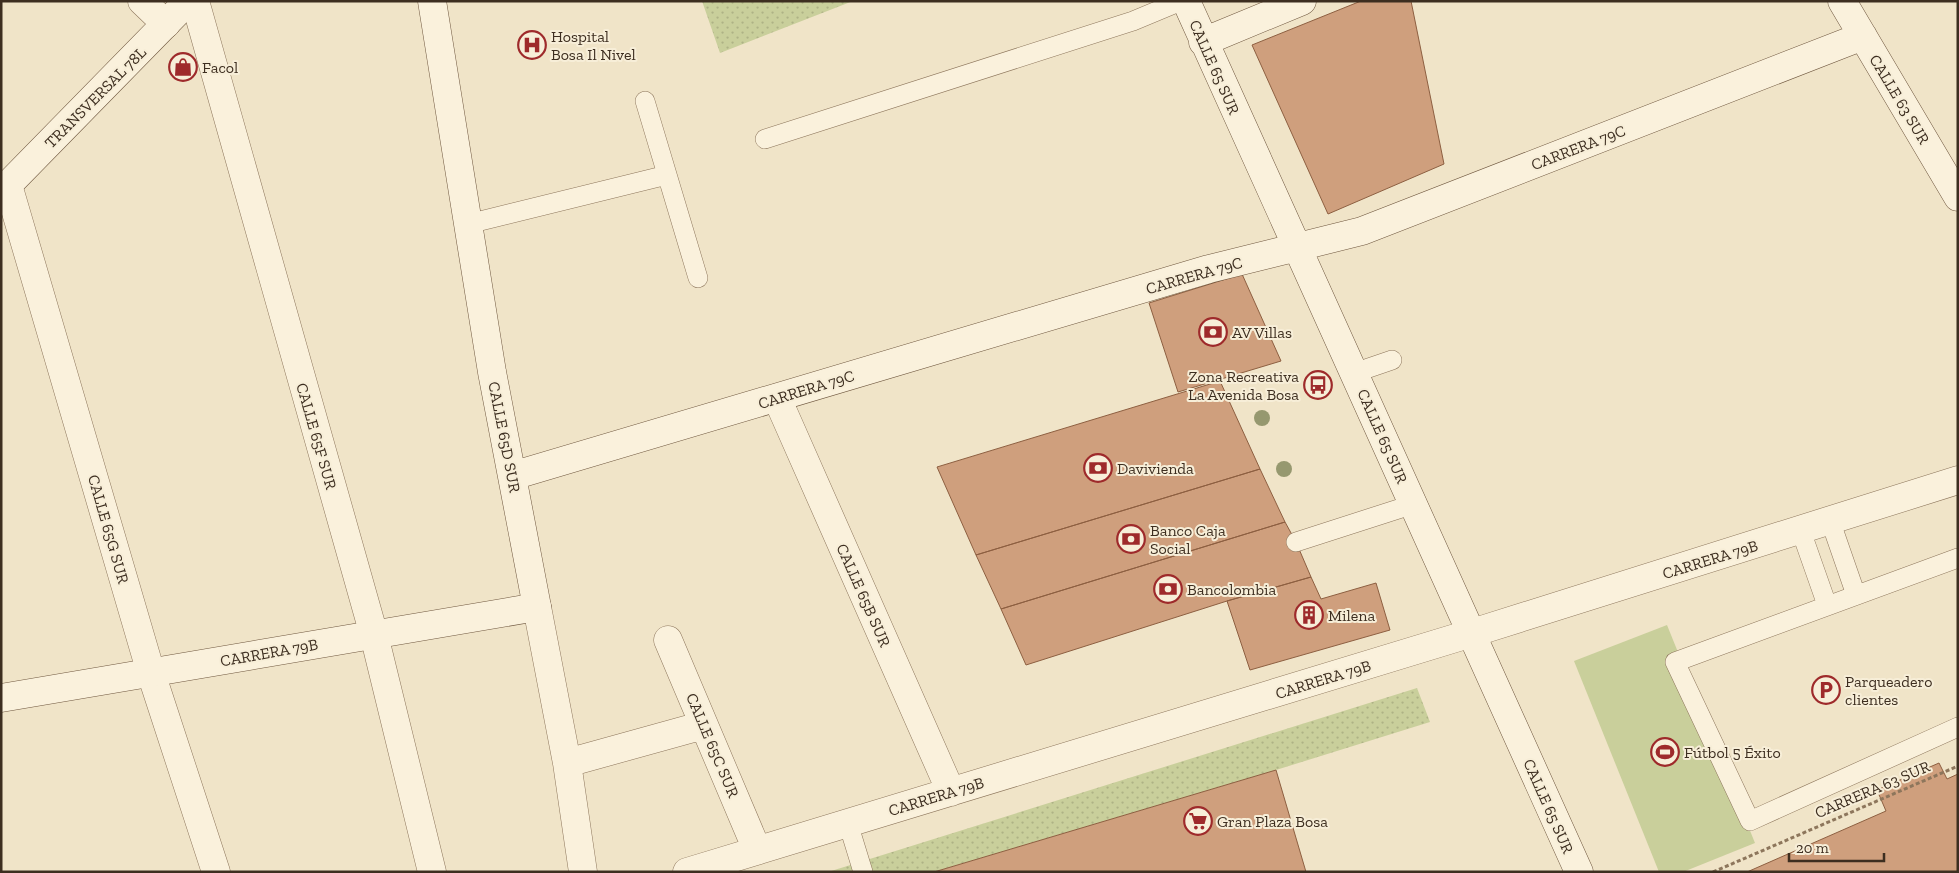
<svg xmlns="http://www.w3.org/2000/svg" width="1959" height="873" viewBox="0 0 1959 873" font-family="'Zilla Slab',serif">
<defs>
<pattern id="grass-dots" width="8" height="8" patternUnits="userSpaceOnUse" patternTransform="scale(1.25)"><rect width="8" height="8" fill="#c9cf9b"/><path d="M2 2h.1M6 6h.1" fill="none" stroke="#aeb285" stroke-width="1.8" stroke-linecap="round"/></pattern>
</defs>
<rect width="100%" height="100%" fill="#f0e4c8"/>
<path fill="url(#grass-dots)" d="M702,1H853L720,53Z
M1417,688L1430,722L1276,770L934,872H828Z"/>
<path fill="#c9cf9b" d="M1667,625L1755,843L1683,872H1659L1574,661Z"/>
<path fill="#cf9f7d" stroke="#8d5f41" d="M1361,1H1411L1444,164L1328,214L1252,45Z
M1242,274L1281,361L1178,392L1149,303Z
M1220,381L1260,469L976,555L937,467Z
M1260,469L1285,522L1001,609L976,555Z
M1285,522L1296,542L1311,577L1227,601L1026,665L1001,609Z
M1311,577L1321,599L1376,583L1390,630L1250,670L1227,601Z
M1939,763L1947,779L1958,774V872H1747L1886,811L1877,790Z
M1276,770L1306,872H934Z"/>
<g fill="none" stroke-linecap="round" stroke-linejoin="round">
<defs>
<path id="lane" d="M645,101L698,278
M765,139L1133,21L1181,1
M468,224L667,175
M1354,373L1392,360
M1830,520L1856,595
M1801,531L1827,605
M1296,542L1414,504
M1958,558L1675,662L1750,821L1958,727
M848,823L863,872"/>
<path id="street" d="M142,1L166,24
M195,1L374,635L432,872
M8,185L151,673L216,872
M777,398L951,792
M537,607L567,763L583,872
M668,640L757,850
M567,763L704,725
M687,872L1472,633L1958,480"/>
<path id="secondary" d="M1186,1L1579,872
M1842,1L1958,197
M1203,42L1302,1
M1,192L188,1
M512,476L1209,269L1362,231L1863,36
M1,698L537,607L492,372L432,1"/>
</defs>
<use href="#lane" stroke="#8d765c" stroke-width="20"/>
<use href="#street" stroke="#8d765c" stroke-width="29"/>
<use href="#secondary" stroke="#6f573f" stroke-width="29"/>
<path stroke="#8d765c" stroke-width="3" stroke-dasharray="4 2.5" stroke-linecap="butt" d="M1713,872L1958,766"/>
<use href="#lane" stroke="#faf1dc" stroke-width="19"/>
<use href="#street" stroke="#faf1dc" stroke-width="28"/>
<use href="#secondary" stroke="#faf1dc" stroke-width="28"/>
</g>
<g fill="#96986f">
<circle cx="1262" cy="418" r="8"/>
<circle cx="1284" cy="469" r="8"/>
</g>
<defs>
<symbol id="hospital-ring" viewBox="-11 -11 22 22"><circle r="9.5" fill="#f7eed8" stroke="#9e2a2b" stroke-width="1.5"/><path d="M-5-5h3v3.5h4V-5h3V5h-3V1.5h-4V5h-3Z" fill="#9e2a2b"/></symbol>
<symbol id="shop-ring" viewBox="-11 -11 22 22"><circle r="9.5" fill="#f7eed8" stroke="#9e2a2b" stroke-width="1.5"/><path d="M-5-2.5h2.3a2.7 3.5 0 0 1 5.4 0H5L5.5 6h-11ZM-1.5-2.5h3a1.5 2.3 0 0 0-3 0Z" fill="#9e2a2b"/></symbol>
<symbol id="bank-ring" viewBox="-11 -11 22 22"><circle r="9.5" fill="#f7eed8" stroke="#9e2a2b" stroke-width="1.5"/><path d="M-6-4H6V4H-6ZM0-2.3a2.3 2.3 0 1 0 0 4.6a2.3 2.3 0 1 0 0-4.6Z" fill="#9e2a2b"/></symbol>
<symbol id="bus-ring" viewBox="-11 -11 22 22"><circle r="9.5" fill="#f7eed8" stroke="#9e2a2b" stroke-width="1.5"/><path d="M-5-6H5V4H4V6H2V4H-2V6H-4V4H-5ZM-3.5-4V0h7V-4ZM-3.5 1.2v1.5H-2V1.2ZM2 1.2v1.5H3.5V1.2Z" fill="#9e2a2b"/></symbol>
<symbol id="building-ring" viewBox="-11 -11 22 22"><circle r="9.5" fill="#f7eed8" stroke="#9e2a2b" stroke-width="1.5"/><path d="M-4-6H4V6H1V3H-1V6H-4ZM-2.5-4.3h1.7v1.8h-1.7ZM.8-4.3h1.7v1.8H.8ZM-2.5-1h1.7V.8h-1.7ZM.8-1h1.7V.8H.8Z" fill="#9e2a2b"/></symbol>
<symbol id="parking-ring" viewBox="-11 -11 22 22"><circle r="9.5" fill="#f7eed8" stroke="#9e2a2b" stroke-width="1.5"/><path d="M-3.5-5.5H1a3.5 3.5 0 0 1 0 7H-1V5.5H-3.5ZM-1-3.4V-.6H.8a1.4 1.4 0 0 0 0-2.8Z" fill="#9e2a2b"/></symbol>
<symbol id="stadium-ring" viewBox="-11 -11 22 22"><circle r="9.5" fill="#f7eed8" stroke="#9e2a2b" stroke-width="1.5"/><path d="M0-5a6.5 5 0 1 0 0 10a6.5 5 0 1 0 0-10ZM-3.5-1.8h7v3.6h-7Z" fill="#9e2a2b"/></symbol>
<symbol id="supermarket-ring" viewBox="-11 -11 22 22"><circle r="9.5" fill="#f7eed8" stroke="#9e2a2b" stroke-width="1.5"/><path d="M-6-5.5h2.5l.6 2H6L4.5 2H-2.5L-4.4-4H-6ZM-1.5 3.2a1.3 1.3 0 1 0 .1 0ZM3 3.2a1.3 1.3 0 1 0 .1 0Z" fill="#9e2a2b"/></symbol>
</defs>
<g fill-rule="evenodd">
<use href="#hospital-ring" x="516" y="29" width="32" height="32"/>
<use href="#shop-ring" x="167" y="51" width="32" height="32"/>
<use href="#bank-ring" x="1197" y="316" width="32" height="32"/>
<use href="#bus-ring" x="1302" y="369" width="32" height="32"/>
<use href="#bank-ring" x="1082" y="452" width="32" height="32"/>
<use href="#bank-ring" x="1115" y="523" width="32" height="32"/>
<use href="#bank-ring" x="1152" y="573" width="32" height="32"/>
<use href="#building-ring" x="1293" y="599" width="32" height="32"/>
<use href="#parking-ring" x="1810" y="674" width="32" height="32"/>
<use href="#stadium-ring" x="1649" y="736" width="32" height="32"/>
<use href="#supermarket-ring" x="1182" y="805" width="32" height="32"/>
</g>
<g text-anchor="middle" stroke-width="4" stroke-linejoin="round" paint-order="stroke">
<g font-size="16" fill="#3d2e20" stroke="#f7eed8" text-anchor="start">
<text x="551" y="42">Hospital<tspan x="551" dy="18">Bosa Il Nivel</tspan></text>
<text x="202" y="73">Facol</text>
<text x="1232" y="338">AV Villas</text>
<text x="1299" y="382" text-anchor="end">Zona Recreativa<tspan x="1299" dy="18">La Avenida Bosa</tspan></text>
<text x="1117" y="474">Davivienda</text>
<text x="1150" y="536">Banco Caja<tspan x="1150" dy="18">Social</tspan></text>
<text x="1187" y="595">Bancolombia</text>
<text x="1328" y="621">Milena</text>
<text x="1845" y="687">Parqueadero<tspan x="1845" dy="18">clientes</tspan></text>
<text x="1684" y="758">Fútbol 5 Éxito</text>
<text x="1217" y="827">Gran Plaza Bosa</text>
</g>
<g font-size="16" fill="#3d2e20" stroke="#f7eed8">
<text transform="translate(1215 67) rotate(66)" y="6">CALLE 65 SUR</text>
<text transform="translate(95 97) rotate(-45)" y="6">TRANSVERSAL 78L</text>
<text transform="translate(1900 99) rotate(59)" y="6">CALLE 63 SUR</text>
<text transform="translate(1578 147) rotate(-21)" y="6">CARRERA 79C</text>
<text transform="translate(1194 275) rotate(-16)" y="6">CARRERA 79C</text>
<text transform="translate(806 389) rotate(-17)" y="6">CARRERA 79C</text>
<text transform="translate(317 436) rotate(74)" y="6">CALLE 65F SUR</text>
<text transform="translate(1383 436) rotate(66)" y="6">CALLE 65 SUR</text>
<text transform="translate(505 437) rotate(79)" y="6">CALLE 65D SUR</text>
<text transform="translate(109 529) rotate(74)" y="6">CALLE 65G SUR</text>
<text transform="translate(1710 559) rotate(-17)" y="6">CARRERA 79B</text>
<text transform="translate(864 595) rotate(66)" y="6">CALLE 65B SUR</text>
<text transform="translate(269 652) rotate(-10)" y="6">CARRERA 79B</text>
<text transform="translate(1323 679) rotate(-17)" y="6">CARRERA 79B</text>
<text transform="translate(713 745) rotate(67)" y="6">CALLE 65C SUR</text>
<text transform="translate(1872 789) rotate(-23)" y="6">CARRERA 63 SUR</text>
<text transform="translate(936 796) rotate(-17)" y="6">CARRERA 79B</text>
<text transform="translate(1549 806) rotate(66)" y="6">CALLE 65 SUR</text>
</g>
</g>
<rect width="1959" height="873" fill="none" stroke="#3d2e20" stroke-width="5"/>
<path d="M1789 853v8h95v-8" fill="none" stroke="#3d2e20" stroke-width="2.5"/>
<text x="1796" y="853" font-size="15" fill="#3d2e20" stroke="#f7eed8" stroke-width="4" paint-order="stroke">20 m</text>
</svg>
